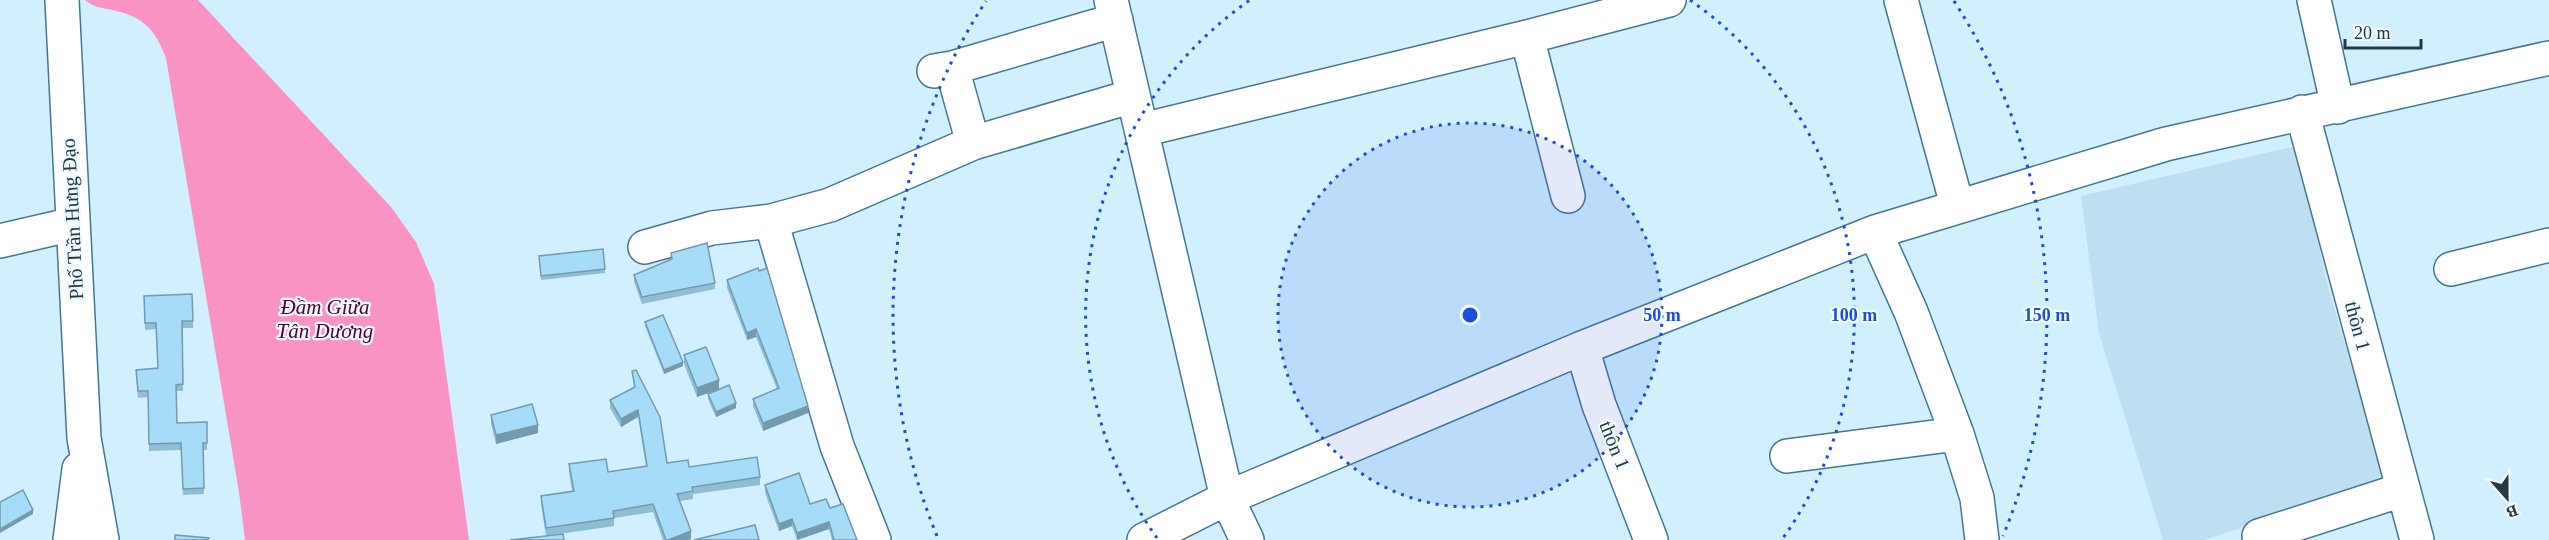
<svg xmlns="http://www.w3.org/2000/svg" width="2549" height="540" viewBox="0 0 2549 540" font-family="'Times New Roman',serif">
<rect width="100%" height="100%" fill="#d1efff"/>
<path fill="#bddff1" d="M2296,146L2329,291L2386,481L2204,540H2163L2099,333L2081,196Z"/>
<path fill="#f993c4" d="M85,0H198L391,207L416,242L434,284L469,540H245L239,492L166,58C154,28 144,17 112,10C102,8 93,7 85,0Z"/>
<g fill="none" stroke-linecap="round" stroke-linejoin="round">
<defs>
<path id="minor" d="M62,0L84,438L102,540
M1111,0L1227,498L1247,540
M1901,0L1957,205
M2314,0L2338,107
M1527,37L1568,196
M952,68L973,143
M934,71L952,68L1116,20
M2302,112L2417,540
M1142,130L1527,37L1669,0
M771,221L837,446L874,540
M1875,232L1911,312L1957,434L1977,498L1982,540
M0,241L73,224
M645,247L712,228L771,221L830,205L973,143L1133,96
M2451,269L2549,245
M1582,348L1599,405L1651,540
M1787,456L1957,434
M2259,536L2402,490
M70,540L79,469
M1144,540L1227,498L1582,348L1875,232L2166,144L2549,58"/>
</defs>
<use href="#minor" stroke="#46778e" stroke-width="36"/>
<use href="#minor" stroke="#fff" stroke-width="33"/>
</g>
<path fill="#8fbdd4" d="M671,253L715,283V289L642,304L634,282V275L671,260Z
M539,256L605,269V273L541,280Z
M727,280L808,413L763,431L753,406V399L777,389L756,337L747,340L727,288Z
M144,296L193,321V328H182L183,391H176L177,423L207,422V450H203L204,494L183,495L181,450L149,451L148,397L138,398L136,376L158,368L156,329L145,330Z
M645,322L683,366L664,374L645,326Z
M684,355L719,389L697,397L684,364Z
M632,371L667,463L760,477V485L693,494V499L680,501L691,539L688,540H663L653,512L614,518V526L546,536L541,504V496L572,491L569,472V464L608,472L646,466L638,417L621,427L610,408V400L634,388Z
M708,394L736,408L716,417L708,399Z
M491,415L538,433L496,444L491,424Z
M765,485L810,504L830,508L857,540H832L829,529L797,540L792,526L779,531L765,493Z"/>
<path fill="#749aad" d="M756,329V337L747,340V333Z
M683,362V366L664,374V370Z
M719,380V389L697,397V388Z
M736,403V408L716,417V412Z
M808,406V413L763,431V423Z
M638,410V417L621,427V419Z
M538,425V433L496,444V435Z
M33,510V514L0,533V529Z
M792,519V526L779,531V524Z
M829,522V529L797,540V533Z
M691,531V539L688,540H668Z"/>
<path fill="#a6dcf7" stroke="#749aad" stroke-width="1.5" d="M707,243L715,283L642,297L634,275L672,259L671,253Z
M603,249L605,269L541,276L539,256Z
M758,268L759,271L767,268L808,406L763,423L753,399L779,388L756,329L747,333L727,280Z
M192,294L193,321H182L183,384L176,385L177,423L207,422V443H203L204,488L183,489L181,443L149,444L148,391H138L136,370L158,368L156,323H145L144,296Z
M663,315L683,362L664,370L645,322Z
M706,347L719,380L697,388L684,355Z
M636,370L660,417L667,463L688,460L689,467L757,457L760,477L692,487L693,491L677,494L691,531L668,540H666L653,504L613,511L614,518L546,528L541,496L574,491L569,464L606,459L608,472L647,466L638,410L621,419L610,400L635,387L632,371Z
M729,385L736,403L716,412L708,394Z
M532,404L538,425L496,435L491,415Z
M799,473L810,504L826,499L830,508L843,504L857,540H834L829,522L797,533L792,519L779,524L765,485Z
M23,490L33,510L0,529V502Z
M755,525L759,540H694Z
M563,534L564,540H510Z
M175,535L209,538L208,540H175Z"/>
<circle cx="1470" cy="315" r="192" fill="#1d4ed8" fill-opacity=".12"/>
<g fill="none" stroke="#1d4ed8" stroke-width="3" stroke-dasharray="3 6">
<circle cx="1470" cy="315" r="192"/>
<path d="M1157 538A384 384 0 0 1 1250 0M1690 0A384 384 0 0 1 1783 538"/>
<path d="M937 536A577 577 0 0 1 986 1M1954 1A577 577 0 0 1 2003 536"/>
</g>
<g text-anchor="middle" stroke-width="4.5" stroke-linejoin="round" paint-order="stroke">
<g font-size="20" fill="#243943" stroke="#eff9fe">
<text transform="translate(72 219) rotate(-93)" y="7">Phố Trần Hưng Đạo</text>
<text transform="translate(2358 326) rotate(75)" y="7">thôn 1</text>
<text transform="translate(1615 445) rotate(68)" y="7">thôn 1</text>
</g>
<g font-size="21" font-style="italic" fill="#510032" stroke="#eff9fe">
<text x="325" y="314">Đầm Giữa<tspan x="325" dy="24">Tân Dương</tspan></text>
</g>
</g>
<circle cx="1470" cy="315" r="9" fill="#1d4ed8" stroke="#eff9fe" stroke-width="3"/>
<g font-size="18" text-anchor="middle" font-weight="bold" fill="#1d4ed8" stroke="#eff9fe" stroke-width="4.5" stroke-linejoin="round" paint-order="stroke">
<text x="1662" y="321">50 m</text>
<text x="1854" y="321">100 m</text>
<text x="2047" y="321">150 m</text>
</g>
<g transform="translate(2507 498) rotate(159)" stroke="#eff9fe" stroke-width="4.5" paint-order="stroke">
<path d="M0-4.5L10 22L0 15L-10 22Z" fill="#243943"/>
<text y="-9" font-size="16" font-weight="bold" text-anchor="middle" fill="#243943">B</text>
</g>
<path d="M2345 39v9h76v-9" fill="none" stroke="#243943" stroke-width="3"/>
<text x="2354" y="39" font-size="18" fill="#243943" stroke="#eff9fe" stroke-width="4.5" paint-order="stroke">20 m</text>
</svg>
